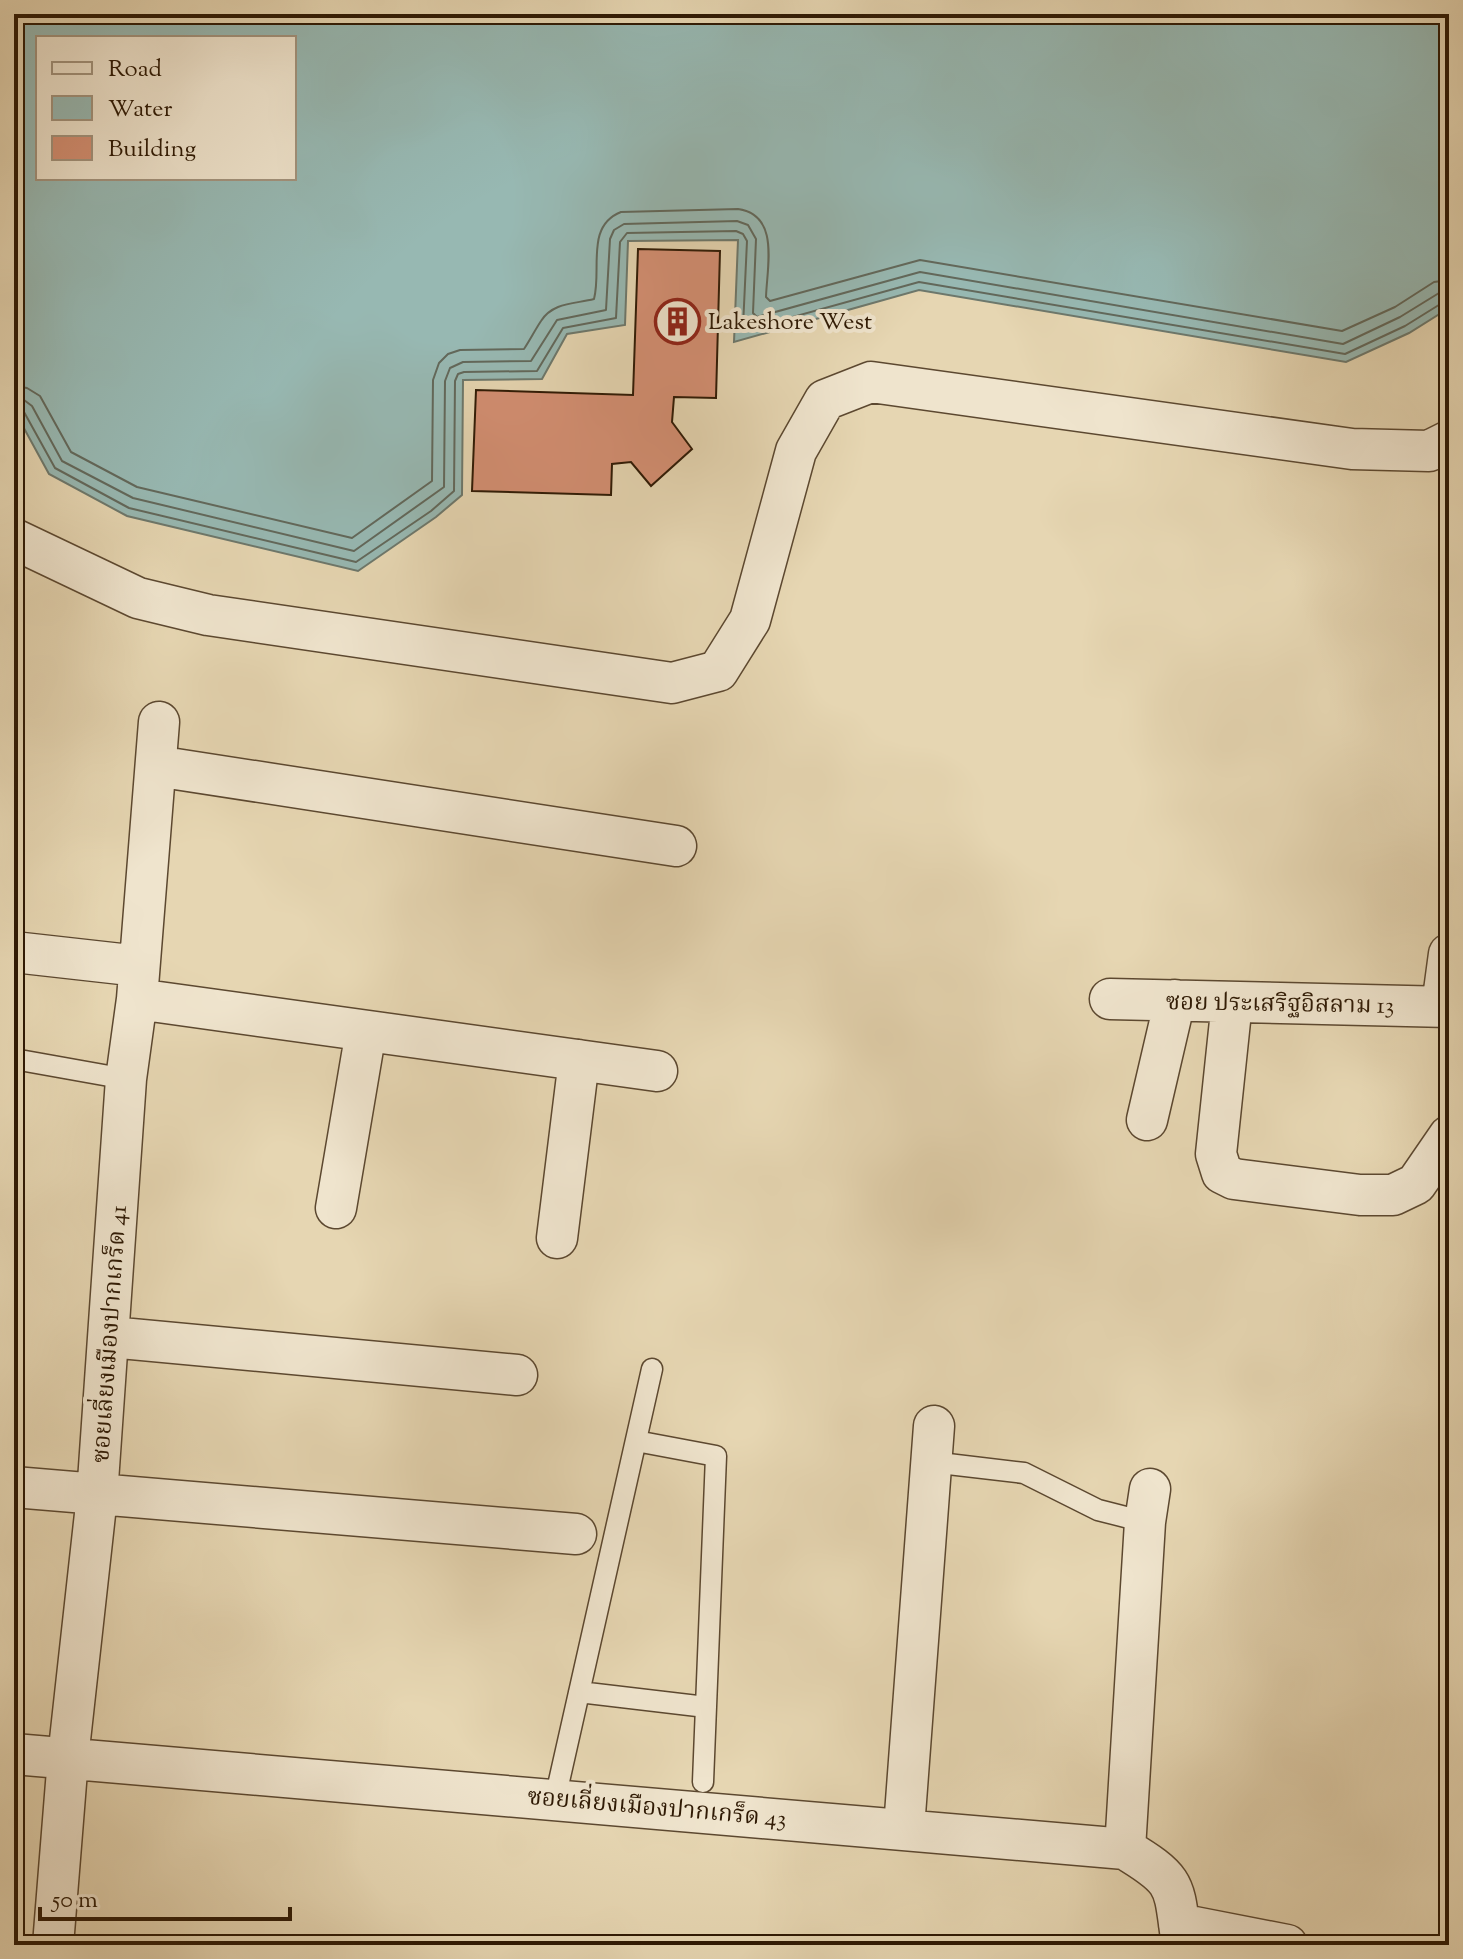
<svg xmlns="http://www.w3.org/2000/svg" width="1463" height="1959" viewBox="0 0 1463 1959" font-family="'Sorts Mill Goudy','Noto Serif Thai',serif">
<rect width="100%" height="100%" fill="#e6d6b2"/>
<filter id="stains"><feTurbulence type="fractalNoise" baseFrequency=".0025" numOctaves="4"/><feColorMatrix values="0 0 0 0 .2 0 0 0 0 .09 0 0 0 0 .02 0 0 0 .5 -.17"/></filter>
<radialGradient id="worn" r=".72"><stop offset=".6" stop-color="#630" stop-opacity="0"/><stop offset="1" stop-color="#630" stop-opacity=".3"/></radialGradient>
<path fill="#97b8b2" stroke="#6d786c" stroke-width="2" fill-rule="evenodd" d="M14,14H1449V308L1409,333L1346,362L919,290L734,342L738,240L628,241L625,325L567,334L542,379L463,380L462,495L436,517L358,571L127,516L49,474L14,410ZM38,38H294V178H38Z"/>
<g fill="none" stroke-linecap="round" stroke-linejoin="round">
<path stroke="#62685b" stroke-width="2" d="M14,386L27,388L40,396L71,452L137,487L352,538L432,481L433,380L439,363L448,354L460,350L524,349C530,340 535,330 541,321C553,302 575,304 594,299C602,270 585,226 621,212L738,209C780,215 767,266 766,297L770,301L920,260L1342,331L1395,307L1434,282L1449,280
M14,398L24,400L32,406L62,461L133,498L354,551L444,487L445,381L450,368L463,362L531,361L557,320L606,310L610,239L614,230L624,224L737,221L748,225L756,239L753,313L757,317L920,272L1343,344L1400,317L1439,293L1449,292
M14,408L24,412L55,468L129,508L356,562L431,511L454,491L455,381L458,374L464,372L537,371L563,328L616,318L620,242L627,233L736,231L743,234L747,241L743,327L746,330L919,282L1345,354L1405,326L1442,303L1449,302"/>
</g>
<path fill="#d48f73" stroke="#2e1904" stroke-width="2" d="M638,249L720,251L716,398L674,397L672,422L692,449L651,486L631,462L612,464L611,495L472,491L476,390L633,395Z"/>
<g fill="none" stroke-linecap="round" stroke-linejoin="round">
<defs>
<path id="lane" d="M14,1059L126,1079
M636,1441L716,1456L703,1782
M931,1462L1024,1473L1098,1510L1145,1522
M579,1692L706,1707
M555,1799L652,1369"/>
<path id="street" d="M14,539L138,598L208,615L672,683L718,671L750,620L796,451L825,400L871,382L1352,449L1429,451L1449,441
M156,766L676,846
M14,952L139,966
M137,999L657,1071
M1110,999L1449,1007
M1232,1002L1216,1154L1222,1173L1234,1179L1360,1195H1393L1416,1184L1449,1136
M1442,1006L1449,954
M1147,1120L1175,1000
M336,1208L366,1031
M557,1238L579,1060
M110,1337L517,1375
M14,1487L576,1534
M14,1754L1125,1849C1180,1882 1173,1885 1182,1945
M904,1828L934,1426
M1125,1849L1145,1522L1150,1489
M1179,1924L1287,1945
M53,1945L68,1758L97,1496L126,1079L137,999L159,722"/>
</defs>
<use href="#lane" stroke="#5c4830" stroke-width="23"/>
<use href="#street" stroke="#5c4830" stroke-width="43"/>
<use href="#lane" stroke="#efe4cd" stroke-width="20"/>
<use href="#street" stroke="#efe4cd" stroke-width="40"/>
</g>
<defs>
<symbol id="building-ring" viewBox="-11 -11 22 22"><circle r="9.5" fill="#efe4cd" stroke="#8f2418" stroke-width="1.5"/><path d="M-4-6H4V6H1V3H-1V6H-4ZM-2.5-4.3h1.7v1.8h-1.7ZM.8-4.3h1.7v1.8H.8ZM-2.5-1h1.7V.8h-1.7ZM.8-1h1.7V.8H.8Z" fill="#8f2418"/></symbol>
</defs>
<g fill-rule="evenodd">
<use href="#building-ring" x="652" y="296" width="51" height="51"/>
</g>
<g text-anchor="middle" stroke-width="8" stroke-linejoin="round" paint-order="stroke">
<g font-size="24" fill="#2e1904" stroke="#efe4cd" text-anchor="start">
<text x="708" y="329">Lakeshore West</text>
</g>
<g font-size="24" fill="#2e1904" stroke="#efe4cd">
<text transform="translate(1280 1003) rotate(1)" y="8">ซอย ประเสริฐอิสลาม 13</text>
<text transform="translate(109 1334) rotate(-86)" y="8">ซอยเลี่ยงเมืองปากเกร็ด 41</text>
<text transform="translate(657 1807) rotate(5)" y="8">ซอยเลี่ยงเมืองปากเกร็ด 43</text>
</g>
</g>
<rect width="1463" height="1959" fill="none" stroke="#e6d6b2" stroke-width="48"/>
<rect x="16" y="16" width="1431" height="1927" fill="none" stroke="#2e1904" stroke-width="4"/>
<rect x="24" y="24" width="1415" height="1911" fill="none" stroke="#2e1904" stroke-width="2"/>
<rect x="36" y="36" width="260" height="144" fill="#efe4cd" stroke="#a2937d" stroke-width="2"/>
<rect x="52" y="62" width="40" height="12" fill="#efe4cd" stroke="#a2937d" stroke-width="2"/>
<text x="108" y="76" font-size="24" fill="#2e1904">Road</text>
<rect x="52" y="96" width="40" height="24" fill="#97b8b2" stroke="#a2937d" stroke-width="2"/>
<text x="108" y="116" font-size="24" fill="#2e1904">Water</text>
<rect x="52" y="136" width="40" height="24" fill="#d48f73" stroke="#a2937d" stroke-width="2"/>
<text x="108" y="156" font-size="24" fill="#2e1904">Building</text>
<path d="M40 1907v12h250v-12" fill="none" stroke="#2e1904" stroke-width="4"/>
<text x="52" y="1907" font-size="24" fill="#2e1904" stroke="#efe4cd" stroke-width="6" paint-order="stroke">50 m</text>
<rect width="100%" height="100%" filter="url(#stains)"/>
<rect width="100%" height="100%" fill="url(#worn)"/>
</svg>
